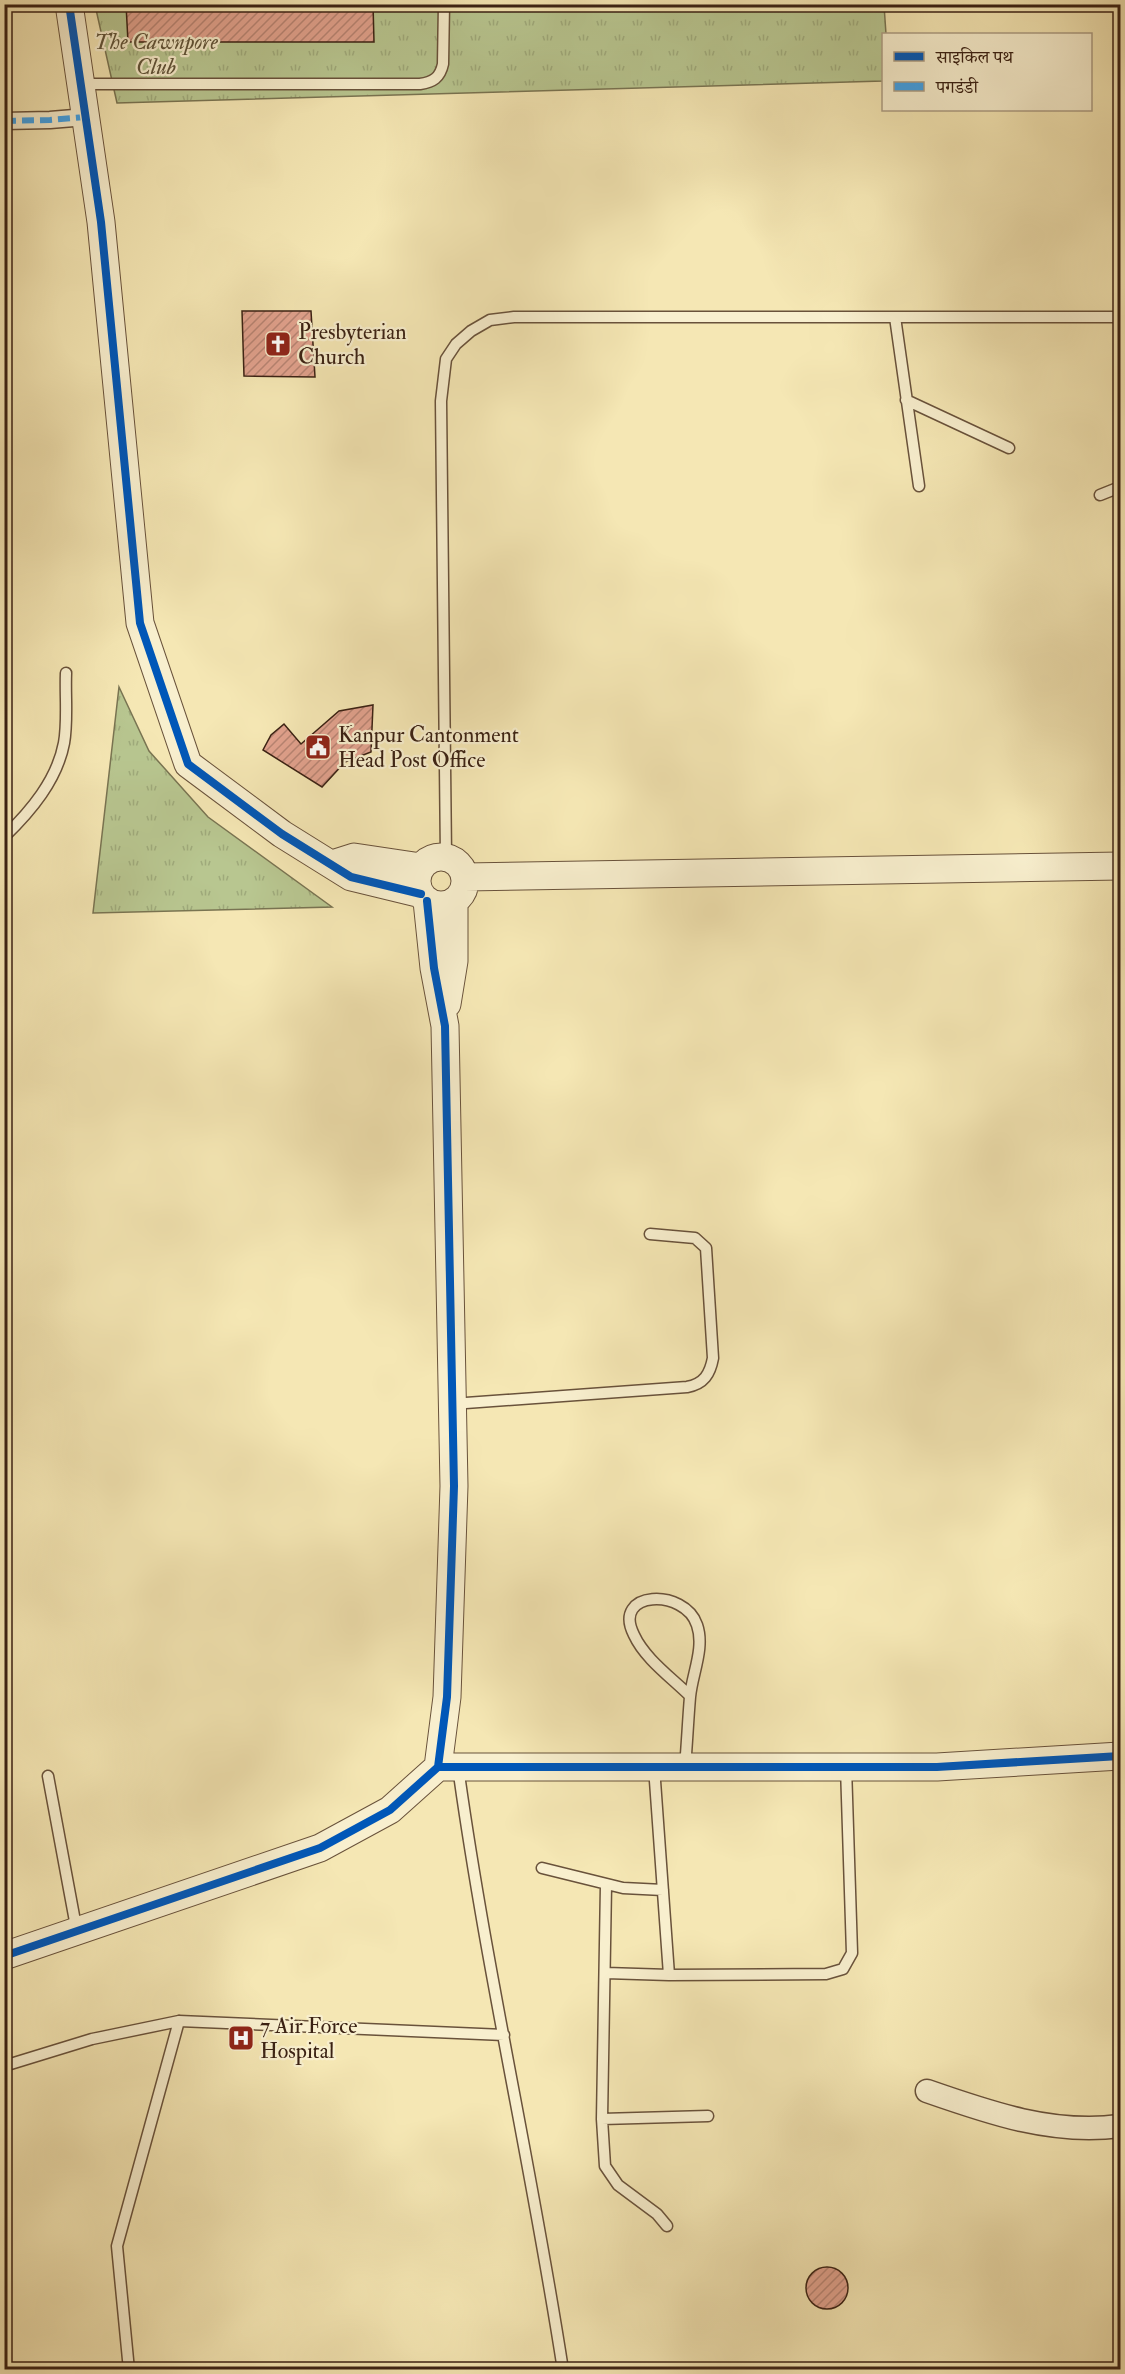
<svg xmlns="http://www.w3.org/2000/svg" width="1125" height="2374" viewBox="0 0 1125 2374" font-family="'IM FELL Double Pica','Noto Serif Devanagari',serif">
<defs>
<pattern id="park-tufts" width="24" height="20" patternUnits="userSpaceOnUse" patternTransform="scale(1.5)"><rect width="24" height="20" fill="#b8c690"/><path d="M3 7l-1-3M5 7V3M7 7l1-3M15 17l-1-3M17 17v-4M19 17l1-3" fill="none" stroke="#9faa7b"/></pattern>
<pattern id="building-hatch" width="6" height="6" patternUnits="userSpaceOnUse" patternTransform="scale(1.5)"><rect width="6" height="6" fill="#e2a28e"/><path d="M-1 1l2-2M0 6l6-6M5 7l2-2" fill="none" stroke="#b88473"/></pattern>
</defs>
<rect width="100%" height="100%" fill="#f5e7b4"/>
<filter id="stains"><feTurbulence type="fractalNoise" baseFrequency=".00333" numOctaves="4"/><feColorMatrix values="0 0 0 0 .2 0 0 0 0 .09 0 0 0 0 .02 0 0 0 .5 -.17"/></filter>
<radialGradient id="worn" r=".72"><stop offset=".6" stop-color="#630" stop-opacity="0"/><stop offset="1" stop-color="#630" stop-opacity=".3"/></radialGradient>
<path fill="url(#park-tufts)" stroke="#797452" stroke-width="1.5" d="M95,5H884L886,34H884L883,81L117,103Z
M119,687L149,751L208,817L332,907L93,913Z"/>
<path fill="url(#building-hatch)" stroke="#3a2113" stroke-width="1.5" d="M126,4H373L374,42H128Z
M242,311H311L315,377L244,376Z
M373,705L371,752L345,762L322,787L263,750L271,735L284,724L301,744L339,711Z
M806 2288a21 21 0 1 1 42 0a21 21 0 1 1-42 0Z"/>
<g fill="none" stroke-linecap="round" stroke-linejoin="round">
<defs>
<path id="service" d="M81,84H420C433,82 440,78 443,64L444,4
M895,317L919,486
M906,400L1009,448
M1100,495L1120,487
M4,837C31,811 57,780 64,743C68,721 65,695 66,673
M446,857L441,401L446,359L456,344L471,331L490,320L514,317H1120
M452,1404L687,1387C704,1384 710,1374 713,1358L706,1248L695,1238L650,1234
M458,1767C486,1969 532,2168 563,2370
M654,1767L669,1975
M685,1767C687,1744 688,1721 690,1697C692,1674 705,1648 697,1625C685,1588 611,1590 634,1635C645,1659 672,1678 690,1696
M48,1776L77,1932
M542,1868L623,1888L663,1890
M606,1885L602,2119L605,2166L618,2185L657,2214L667,2226
M606,1973L669,1975L826,1974L843,1969L852,1953L846,1767
M4,2066L92,2039L179,2021L504,2035
M602,2119L708,2116
M129,2370L117,2246L179,2021"/>
<path id="pedestrian" d="M4,121L50,120L86,117"/>
<path id="minor" d="M927,2091C990,2113 1053,2135 1120,2126"/>
<path id="tertiary" d="M69,4L101,222L140,623L188,764L282,834L351,877L421,894
M417 881a24 24 0 1 1 48 0a24 24 0 1 1-48 0Z
M332,864L354,857L421,867
M465,877L1120,866
M447,1004L454,961V902
M438,1767H937L1120,1756
M4,1956L320,1848L390,1810L438,1767L447,1697L454,1486L445,1026L434,968L427,901"/>
</defs>
<use href="#service" stroke="#69523b" stroke-width="13"/>
<use href="#pedestrian" stroke="#69523b" stroke-width="19"/>
<use href="#minor" stroke="#69523b" stroke-width="25"/>
<use href="#tertiary" stroke="#69523b" stroke-width="29"/>
<use href="#service" stroke="#f8efce" stroke-width="10"/>
<use href="#pedestrian" stroke="#f8efce" stroke-width="16"/>
<use href="#minor" stroke="#f8efce" stroke-width="22"/>
<use href="#tertiary" stroke="#f8efce" stroke-width="27"/>
<path stroke="#3fa2ea" stroke-width="6" stroke-dasharray="12 6" stroke-linecap="butt" d="M4,121L50,120L86,117"/>
<defs>
<path id="cycleway" d="M69,4L101,222L140,623L188,764L282,834L351,877L421,894
M438,1767H937L1120,1756
M4,1956L320,1848L390,1810L438,1767L447,1697L454,1486L445,1026L434,968L427,901"/>
</defs>
<use href="#cycleway" stroke="#f8efce" stroke-width="11"/>
<use href="#cycleway" stroke="#0057b8" stroke-width="8"/>
</g>
<defs>
<symbol id="church-square" viewBox="-11 -11 22 22"><rect x="-9" y="-9" width="18" height="18" rx="4" fill="#8f2418" stroke="#f8efce"/><path d="M-1.2-6h2.4v3.5h3.3v2.4h-3.3V6h-2.4V-.1h-3.3v-2.4h3.3Z" fill="#fff"/></symbol>
<symbol id="civic-square" viewBox="-11 -11 22 22"><rect x="-9" y="-9" width="18" height="18" rx="4" fill="#8f2418" stroke="#f8efce"/><path d="M-.6-6.5H3V-4.5H.6V-3L4-1V1h2V6H-6V1h2V-1L-.6-3ZM-1.2 2.5V6h2.4V2.5Z" fill="#fff"/></symbol>
<symbol id="hospital-square" viewBox="-11 -11 22 22"><rect x="-9" y="-9" width="18" height="18" rx="4" fill="#8f2418" stroke="#f8efce"/><path d="M-5-5h3v3.5h4V-5h3V5h-3V1.5h-4V5h-3Z" fill="#fff"/></symbol>
</defs>
<g fill-rule="evenodd">
<use href="#church-square" x="263" y="329" width="30" height="30"/>
<use href="#civic-square" x="303" y="732" width="30" height="30"/>
<use href="#hospital-square" x="226" y="2023" width="30" height="30"/>
</g>
<g text-anchor="middle" stroke-width="4.5" stroke-linejoin="round" paint-order="stroke">
<g font-size="22" font-style="italic" fill="#605338" stroke="#f8efce">
<text x="156" y="49">The Cawnpore<tspan x="156" dy="25">Club</tspan></text>
</g>
<g font-size="22" fill="#3a2113" stroke="#f8efce" text-anchor="start">
<text x="298" y="339">Presbyterian<tspan x="298" dy="25">Church</tspan></text>
<text x="338" y="742">Kanpur Cantonment<tspan x="338" dy="25">Head Post Office</tspan></text>
<text x="260" y="2033">7 Air Force<tspan x="260" dy="25">Hospital</tspan></text>
</g>
</g>
<rect width="1125" height="2374" fill="none" stroke="#f5e7b4" stroke-width="24"/>
<rect x="6" y="6" width="1113" height="2362" fill="none" stroke="#3a2113" stroke-width="3"/>
<rect x="12" y="12" width="1101" height="2350" fill="none" stroke="#3a2113" stroke-width="1.5"/>
<rect x="882" y="33" width="210" height="78" fill="#f8efce" stroke="#ac9d83" stroke-width="1.5"/>
<rect x="894" y="52" width="30" height="9" fill="#0057b8" stroke="#ac9d83" stroke-width="1.5"/>
<text x="936" y="63" font-size="18" fill="#3a2113">साइकिल पथ</text>
<rect x="894" y="82" width="30" height="9" fill="#3fa2ea" stroke="#ac9d83" stroke-width="1.5"/>
<text x="936" y="93" font-size="18" fill="#3a2113">पगडंडी</text>
<rect width="100%" height="100%" filter="url(#stains)"/>
<rect width="100%" height="100%" fill="url(#worn)"/>
</svg>
